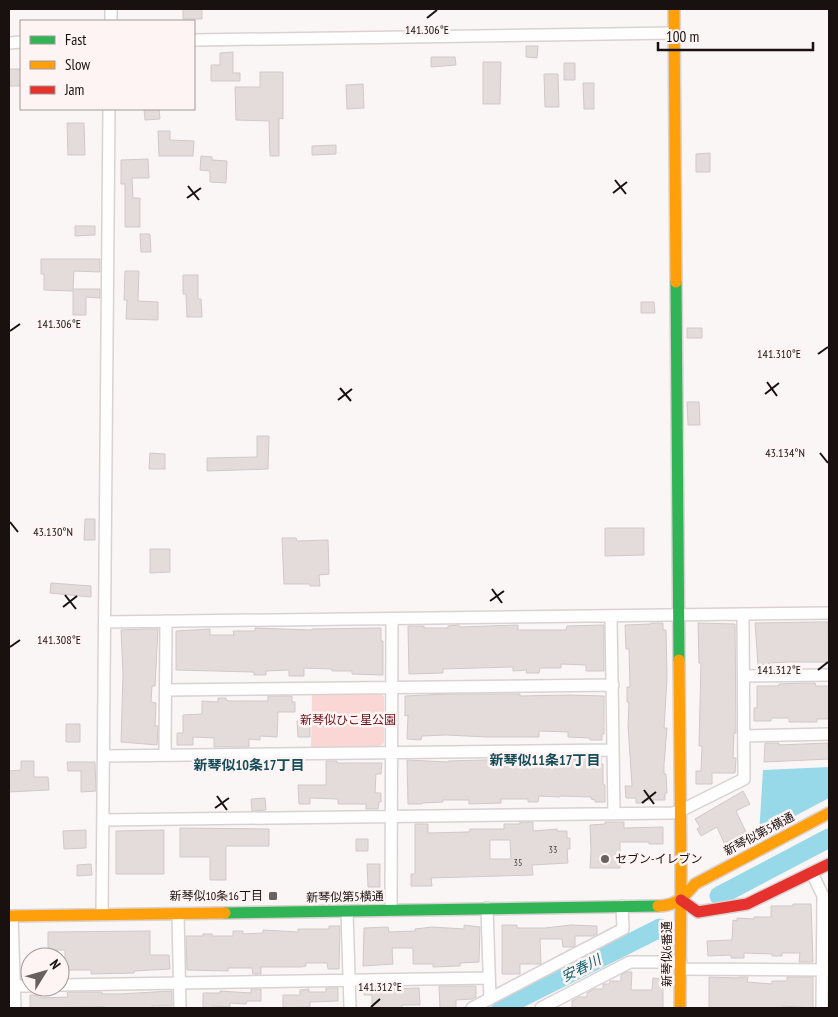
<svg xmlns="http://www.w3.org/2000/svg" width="838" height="1017" viewBox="0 0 838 1017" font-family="'PT Sans Narrow','Noto Sans JP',sans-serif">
<rect width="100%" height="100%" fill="#fbf6f6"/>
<path fill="#fad6d4" d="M381,693L384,697V743L379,747H311L312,695Z"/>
<path fill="#97d9e9" d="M829,767V798L759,835L763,770Z"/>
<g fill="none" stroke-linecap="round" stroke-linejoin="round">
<path stroke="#97d9e9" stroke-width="19" d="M719,896L829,838
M501,1008L660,928"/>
</g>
<path fill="#e3dcdb" stroke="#d0c9c9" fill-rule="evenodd" d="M183,9H202V19H183Z
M526,46H538L537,58L526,57Z
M233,52V73H240V81H211V65H220V53Z
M431,57H455L456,65L431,67Z
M483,62H501L500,104H483Z
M564,63H575V80H564Z
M9,69H21V86H9Z
M260,72H283V119L279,118V156H270L269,121L236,120L235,87H260Z
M544,74H558L559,107H545Z
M583,83H594V109H584Z
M363,84L364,108L347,109L346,85Z
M144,109H159L160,119L145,120Z
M67,123H84L85,155H68Z
M158,131H170V140L194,141L193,156H159Z
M336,145V154L312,155V146Z
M710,153V172H696V154Z
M201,156L212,157V160L227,161L226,183L210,182V171L200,170Z
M148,159L149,178H132L133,198H140V227H125V184H121V160Z
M75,226H95V235L75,236Z
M140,234H150L151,252H141Z
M41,259H100V272L74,271L73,289H100V298L86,297V315H73V291L44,290V274H41Z
M125,271H139L138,301L158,302V320L126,319L127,300H124Z
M183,275H198V299H201L202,317H187L186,294H183Z
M641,302H654L655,313H641Z
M687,328H702V338H687Z
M687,402H699L700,425H688Z
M257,436H269L268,469L207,471V458L257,457Z
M150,453L165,454V469H149Z
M85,519H95V540H84Z
M605,528H644V555L605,556Z
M282,538H296L297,541L328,540L329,574L319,575L320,586H310V584H284Z
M150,549H170V572L150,573Z
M51,583L91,586V597L50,593Z
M814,622H828L829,662H789L769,663V665H758L755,623Z
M651,623H663V630H666L667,678L664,728H667L664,764V774H666L667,793H665V800H644V803H636V798H626L625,786H632L628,726L629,702H627V687H630L629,649H626L625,625L651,624Z
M698,623L735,624L736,733H734L733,758H736L735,773H712V784H696V771H701L702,746H699L701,663H699Z
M459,625L460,627L518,625V630H566L567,626L604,625V671H586V665L561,664V668H540L539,673H526L527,670L513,671V667L443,669V673L409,674L408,626H424V628H448V626Z
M255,628L312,630V629L381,628V641H383V675L352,674V671H332V669L304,668V676H289V670L266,671V675H254V672L176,670V631L210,629V635H234L233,631H255Z
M143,629H158L155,686H152L151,702L156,703L155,726H158L157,745L121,742L123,675L121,630Z
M801,683H815L816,686H829V719H817V722H789V718H771V721H754V708H757V686H779V684Z
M448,694H520V696L570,695L604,696V734H602V740H590V738L568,737V732L539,731V737H487L446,735L422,736L421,740L407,739L408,715L405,716V696Z
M268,696H292V702H295V712H278L277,737L260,736V740L249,739V747H214V738L193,737V745H177V733H183V715L202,714V701L218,702V698H226V700L229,701H268Z
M297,721H310V737H298Z
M66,724H80V742H66Z
M765,743H779V745L828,743L829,759L764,762Z
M601,758V764H603V784L605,785V802H595V800L591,799V797L560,796V797L539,796L538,802H528V799H501V803L469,804V800H443V802L422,803V804H408L407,760L448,762V761L520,759V765H548L547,760Z
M21,761H34V777H48L49,790L9,792V771L21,770Z
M326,761H337V763H382L381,774H376L375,793H381V802H379L378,809H366V804H338V799L310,798V804H299L298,785H326Z
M67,762H95L96,791L81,792V771H68Z
M743,791L750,804L736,811L746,832L724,843L717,827L701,836L697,829L700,827L695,819Z
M265,798L266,810L252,811L251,799Z
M520,822H533V831L557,829V831H567V838H570V849H567L568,863L532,865L533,875L431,878L432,886H411V874H415V824H428V833L469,832L470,829H504V824H520ZM490,840H510L511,859H490Z
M605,822H624V828L663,827V844H649V842H620V868H590L591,850L590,825L605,824Z
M180,828L269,829V846H226V880H210V857H180Z
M86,830V848L64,849L63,831Z
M164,830V874H116V831Z
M356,839H368V851H356Z
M91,864L92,875L77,876V865Z
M367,864H380V887H368Z
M793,904H811L813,962H799L800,953H782V956H772V954L744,953V958H731V955L708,956L707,941L732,940L733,920L737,921V918L754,919V917H771V906H793Z
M464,925L480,927L479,962L460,963V966L433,967V964H413V948H392L393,964L363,966L364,928L388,927L389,932L415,931V929L432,927L464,929Z
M502,925H517V928H545L571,925L597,926V934L593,936H575V946L573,947H563L562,939H540L541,964H520V974H502Z
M329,926H340L339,969H328L327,963H306V966L301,967H261V974H253L252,968H228V971L187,970L186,936H203V934H212V936H233V931H243V934L263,933V930L298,932V929H329Z
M150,931V955H169L170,969L134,971V973L91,974V970H65V950H48V932Z
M626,972H632L631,990H652L653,978L663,979V1008H572V1001L579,997H587V993L594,989H603V984H609L610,981H621V975Z
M709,977L739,978V977H748L747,982L772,984V981H787V977H813V1008L782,1006V1008H709Z
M439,986H476V997L472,999L456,1000V1008H440Z
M387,987V989L419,988L420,1005H402V1008H372V995H364L365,988Z
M326,988H338V1001L310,1002V1007L283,1008V995H300V990L309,989V992H326Z
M251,989H261V1001H247L246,1004L230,1003V1007L213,1006V1008H203V993H220V991L251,993Z
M172,991V1006H152V1008H105V1007L30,1008V995H41V998L68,997L67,992H102V994H119Z"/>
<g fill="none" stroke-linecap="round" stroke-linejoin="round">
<defs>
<path id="street" d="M111,21V9
M194,40L675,33
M9,43L21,42
M611,616L614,813
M105,622L829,613
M744,676L829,675
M166,690L613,685
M744,736L829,734
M165,755L166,621
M104,756L613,750
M103,820L672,813L680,811L744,779L743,614
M812,873L823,896L822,1008
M487,908L490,999
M391,910L392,619
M347,911L350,1008
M102,914L109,109
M178,914L180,1008
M12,916L15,1008
M681,969L829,970
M60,985L489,978
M9,986H30
M472,1008L623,929L622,906
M541,1008L630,962H681"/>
<path id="fast" d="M676,282L679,660
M225,913L658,906"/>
<path id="slow" d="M674,9L676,282
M679,660L681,871L680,1008
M658,906C676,906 684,897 695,884L829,813
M9,916L225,913"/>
<path id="jam" d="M681,900L698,912L747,904L829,864"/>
</defs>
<use href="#street" stroke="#dad2d2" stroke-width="14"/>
<use href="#fast" stroke="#dad2d2" stroke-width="14"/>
<use href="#slow" stroke="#dad2d2" stroke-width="14"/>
<use href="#jam" stroke="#dad2d2" stroke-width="14"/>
<use href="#street" stroke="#fefefe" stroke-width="11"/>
<use href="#fast" stroke="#30b455" stroke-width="11"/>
<use href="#slow" stroke="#ff9f0a" stroke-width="11"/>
<use href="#jam" stroke="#e5322d" stroke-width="11"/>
</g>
<path fill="none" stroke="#191110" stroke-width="2" d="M427,18L437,10M615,180L626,194M188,186L199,200M613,193L627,182M187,198L201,188M10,331L20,324M818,354L828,347M767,382L777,396M340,388L351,401M765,394L779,383M338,400L352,389M820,453L828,463M10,522L18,532M492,589L502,603M65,595L76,609M490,601L504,591M63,607L77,596M10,647L20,640M818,670L828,662M644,790L654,804M217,796L227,810M642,803L656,792M215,808L229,798M371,1007L380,999"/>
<g fill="#686160" stroke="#fef4f3" stroke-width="2">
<circle cx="605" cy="859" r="5"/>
<rect x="268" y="891" width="10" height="10" rx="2.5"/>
</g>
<g text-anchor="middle" stroke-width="5" stroke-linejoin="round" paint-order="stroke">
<g font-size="10" fill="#4c4544">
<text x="553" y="853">33</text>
<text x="518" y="866">35</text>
</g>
<g font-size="12" fill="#6c0e18" stroke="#fef4f3">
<text x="348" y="724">新琴似ひこ星公園</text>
</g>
<g font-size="12" fill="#191110" stroke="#fef4f3">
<text transform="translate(759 834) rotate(-28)" y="4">新琴似第5横通</text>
<text transform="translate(345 897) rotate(-1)" y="4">新琴似第5横通</text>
<text transform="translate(667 954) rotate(-90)" y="4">新琴似6番通</text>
</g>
<g font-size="12" fill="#191110" stroke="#fef4f3" text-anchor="start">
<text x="615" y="863">セブン-イレブン</text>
<text x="263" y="900" text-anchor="end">新琴似10条16丁目</text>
</g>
<g font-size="14" font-weight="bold" fill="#144d59" stroke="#fef4f3">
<text x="545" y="765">新琴似11条17丁目</text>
<text x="249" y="770">新琴似10条17丁目</text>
</g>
<g font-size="14" font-style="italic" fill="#0c606f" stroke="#fef4f3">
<text transform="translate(581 968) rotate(-27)" y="5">安春川</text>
</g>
</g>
<g font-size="12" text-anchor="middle" fill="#191110" stroke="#fef4f3" stroke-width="5" stroke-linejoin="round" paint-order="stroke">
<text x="427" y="34">141.306°E</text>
<text x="59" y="328">141.306°E</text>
<text x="779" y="358">141.310°E</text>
<text x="785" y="457">43.134°N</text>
<text x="53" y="536">43.130°N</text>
<text x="59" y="644">141.308°E</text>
<text x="779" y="674">141.312°E</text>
<text x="380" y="991">141.312°E</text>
</g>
<rect width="838" height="1017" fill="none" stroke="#191110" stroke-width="20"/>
<rect x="20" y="20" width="175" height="90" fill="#fef4f3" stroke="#a29998"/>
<rect x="30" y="36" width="25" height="8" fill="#30b455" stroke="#a29998"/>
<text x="65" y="45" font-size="15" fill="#191110">Fast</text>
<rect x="30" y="61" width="25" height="8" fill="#ff9f0a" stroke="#a29998"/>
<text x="65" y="70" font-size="15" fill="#191110">Slow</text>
<rect x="30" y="86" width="25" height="8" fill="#e5322d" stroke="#a29998"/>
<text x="65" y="95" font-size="15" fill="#191110">Jam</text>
<g transform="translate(45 972) rotate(53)"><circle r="24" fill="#fef4f3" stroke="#a29998"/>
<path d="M0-4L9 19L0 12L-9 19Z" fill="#686160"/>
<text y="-8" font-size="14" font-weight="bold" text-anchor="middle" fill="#191110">N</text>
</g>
<path d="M658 42v8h155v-8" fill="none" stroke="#191110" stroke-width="2.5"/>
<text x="666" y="42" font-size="15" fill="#191110" stroke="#fef4f3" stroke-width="4" paint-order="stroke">100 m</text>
</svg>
